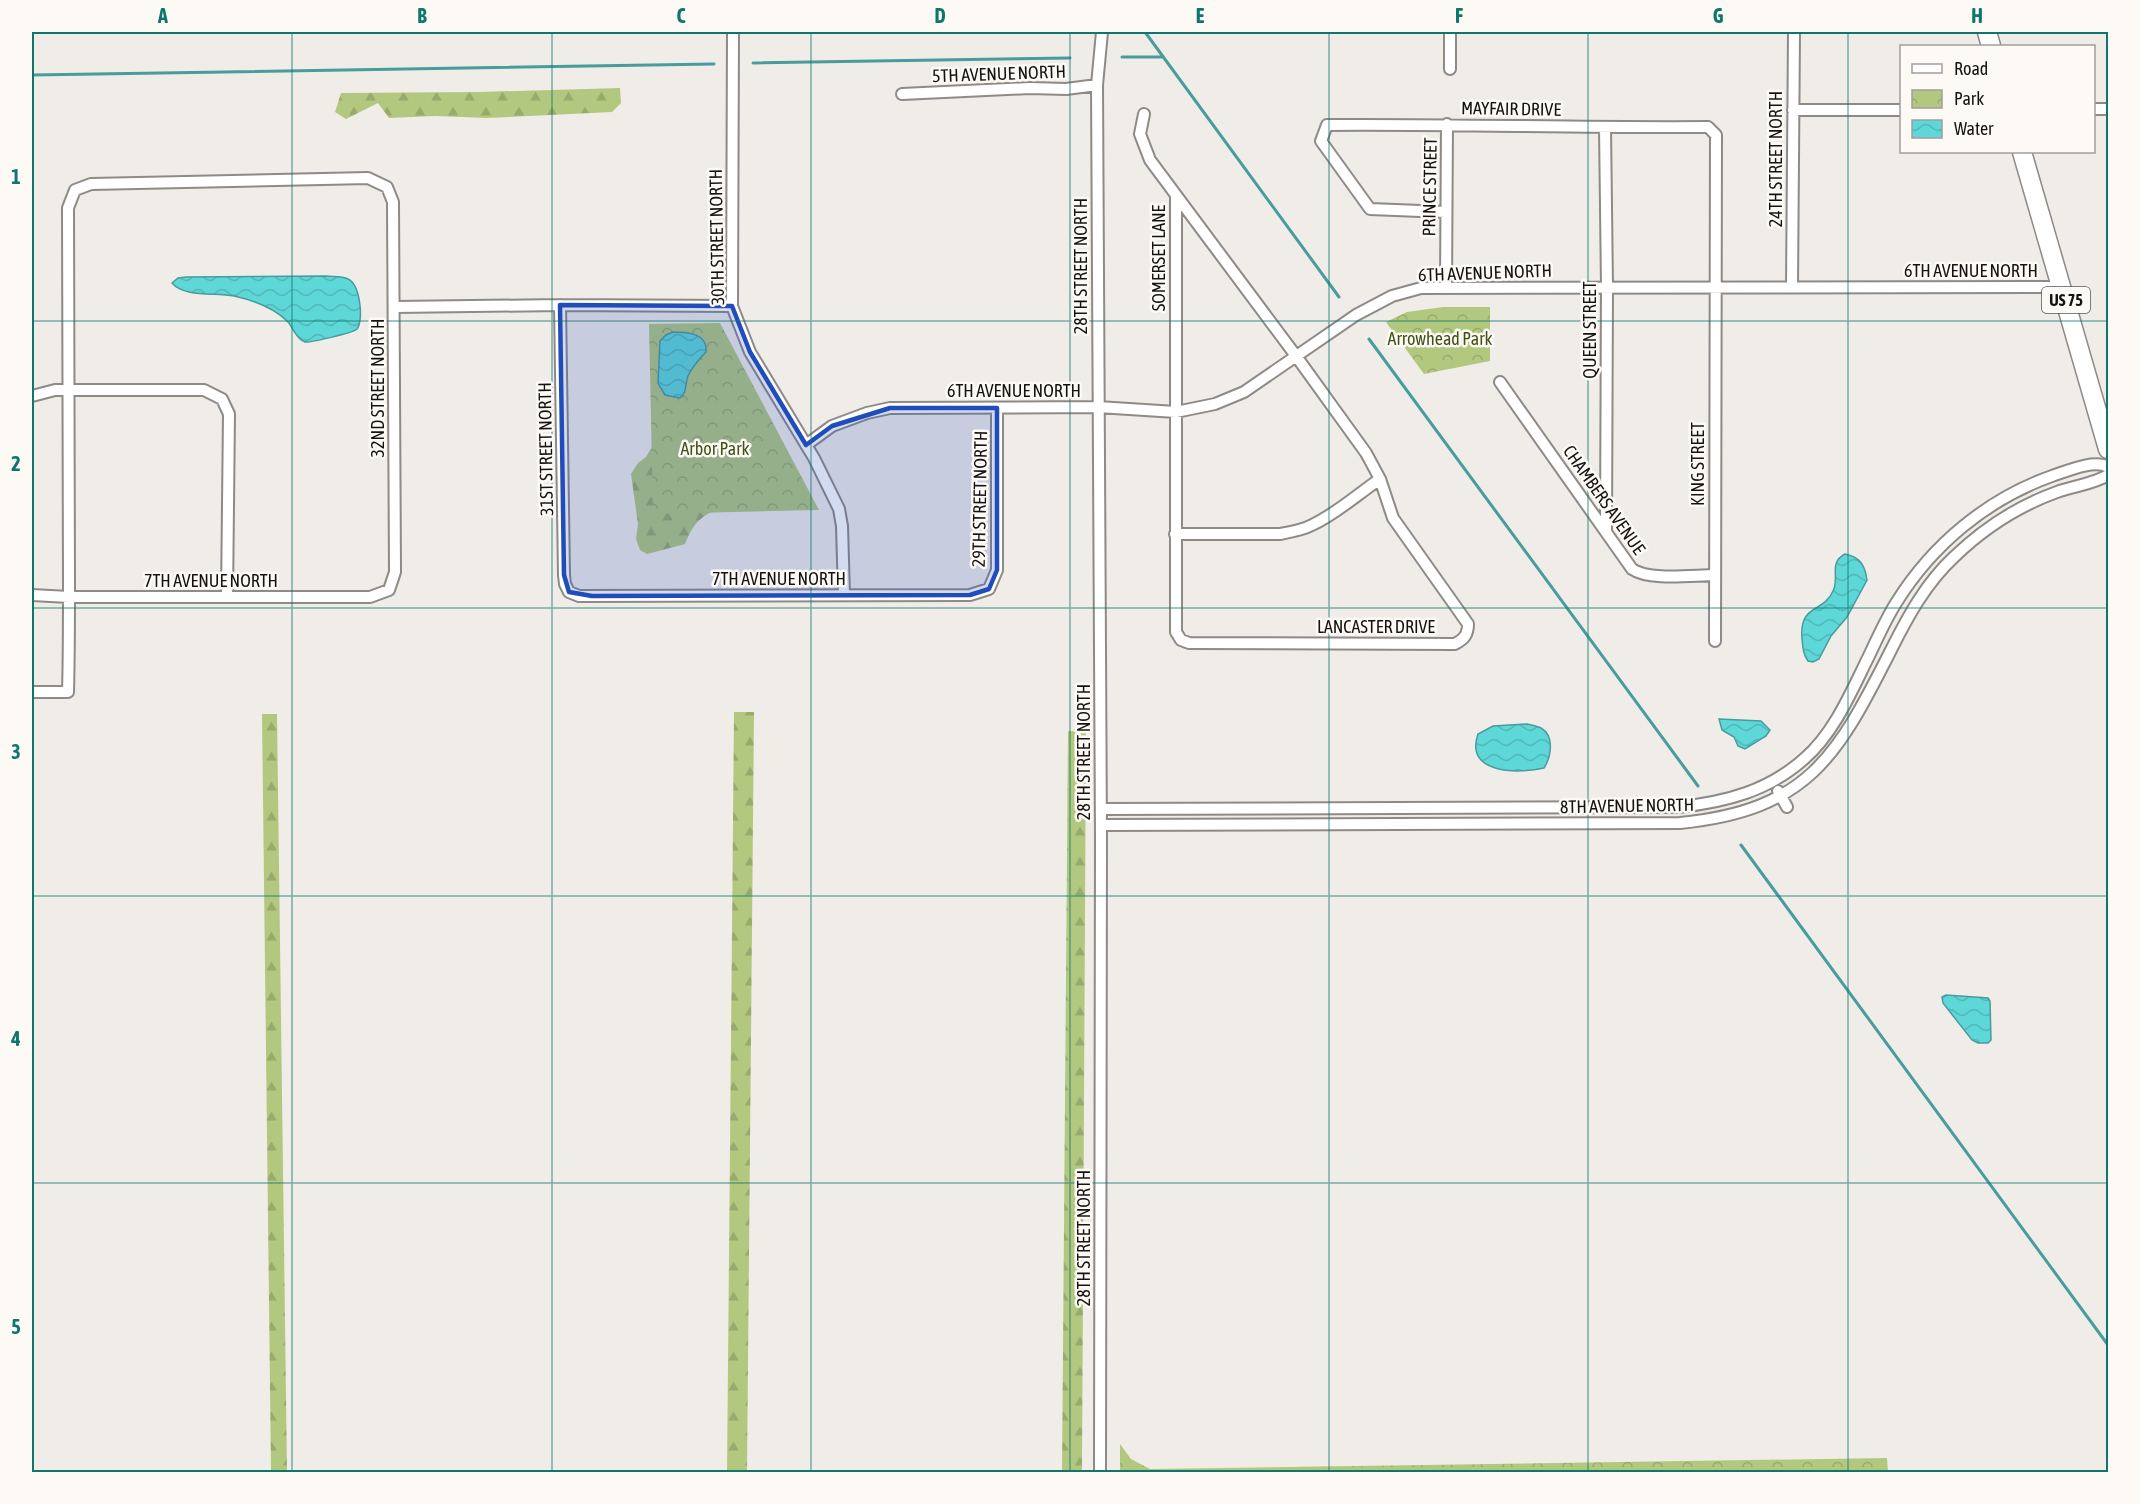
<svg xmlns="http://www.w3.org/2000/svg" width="2140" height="1504" viewBox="0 0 2140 1504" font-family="'Asap Condensed',sans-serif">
<defs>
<pattern id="forest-firs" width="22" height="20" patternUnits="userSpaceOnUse" patternTransform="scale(1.5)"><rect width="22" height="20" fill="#b2c87f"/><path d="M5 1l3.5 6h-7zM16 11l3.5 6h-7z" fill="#98ab6d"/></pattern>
<pattern id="park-crowns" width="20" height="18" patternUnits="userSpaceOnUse" patternTransform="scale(1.5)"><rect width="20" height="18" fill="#b2c87f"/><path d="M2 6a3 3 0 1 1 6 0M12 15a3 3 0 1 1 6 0" fill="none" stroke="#98ab6d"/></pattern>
<pattern id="water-waves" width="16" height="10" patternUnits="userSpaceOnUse" patternTransform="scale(1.5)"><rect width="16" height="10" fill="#5ed7d8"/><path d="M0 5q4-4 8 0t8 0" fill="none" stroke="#51b8b8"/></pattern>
</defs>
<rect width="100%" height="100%" fill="#f0ede8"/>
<path fill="url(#forest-firs)" d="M620,88L621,103L612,112L487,118L435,116L389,118L378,103L346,119L335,112L341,93L478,92Z
M658,436L724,507C701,515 694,522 685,544L647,554L640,550L636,539L638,524L631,474L638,463L646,457Z
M734,712H754L747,1472H727Z
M262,714H277L287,1472H271Z
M1068,731L1086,732L1082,1472H1062Z"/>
<path fill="url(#park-crowns)" d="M1443,307H1490V361L1424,374L1386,322L1407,312Z
M720,323L819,510L653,514L649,324Z
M1120,1444L1131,1459L1150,1469L1887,1458L1888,1472H1120Z"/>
<path fill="url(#water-waves)" stroke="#489c9d" stroke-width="1.5" d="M326,276C333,277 342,276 348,279C360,284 364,320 357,329C353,333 309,343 305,342C296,339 293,327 287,321C274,308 252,300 234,296C215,292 185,298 172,283L178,278L186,277Z
M673,332C687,332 708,333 706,352C699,360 693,365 688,376C685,384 687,393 680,398L665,395L658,383L660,341L666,335Z
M1845,554C1860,557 1865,565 1867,580L1847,617L1831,636L1819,659L1813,662L1808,661C1803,654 1803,648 1802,639C1799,603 1823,614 1833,591C1840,577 1828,563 1845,554Z
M1719,719L1761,721L1770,730L1766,736L1745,749L1738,746L1734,737L1722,730Z
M1527,724C1531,725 1537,726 1541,728C1555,736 1551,757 1544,768C1518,774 1464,774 1478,734L1493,726Z
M1946,995L1988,998L1990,1001L1991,1040L1988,1043H1978L1972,1040L1943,1003L1942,997Z"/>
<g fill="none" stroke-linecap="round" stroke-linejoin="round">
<path stroke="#489c9d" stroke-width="3" d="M1145,32L1339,297
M1122,57H1162
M753,63L1070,58
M32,75L714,64
M1369,339L1698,786
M1741,845L2108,1345"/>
<defs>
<path id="minor" d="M733,32L732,306L750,352L814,458L839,509L842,526L844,595
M1450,69V32
M902,94L1030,88L1066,89L1097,85
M2094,109H2108
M1793,110H1902
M1144,114L1140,134L1150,160L1176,195
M1605,127L1607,287L1606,532
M1176,195L1296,356L1366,453L1380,479L1393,518L1468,624C1468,635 1464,639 1455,644L1189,643L1181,640L1176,632Z
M1446,212L1370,209L1321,141L1327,125C1454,124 1581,128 1708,127L1716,135L1715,641
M1446,287L1447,124
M1792,287L1794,32
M560,305L564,575L565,584L569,592L579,596L970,595L989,589L997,570V408
M395,307L560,305L732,306
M1500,382L1632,569C1649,581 1693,575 1715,575
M32,396L55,390H204L222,399L229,414L227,597
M806,445L832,426L867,413L890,408L1098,407L1176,412L1215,404L1244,392L1356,315L1392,296L1421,288L2062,287
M1175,534H1280C1291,532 1303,530 1312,525C1336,514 1358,494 1380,479
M32,595L69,597H370L389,590L395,572L393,202L387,187L368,178L91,184L75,190L68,208L69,584C69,620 69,656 68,692H32
M1778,791L1787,807
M1101,809L1679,807C1726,802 1768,791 1804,759C1832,735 1849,697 1865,664C1875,644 1884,622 1896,603C1932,545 1987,499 2052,476C2067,471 2094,459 2108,467
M1101,825L1680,823C1808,810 1837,757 1891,650C1908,616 1926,583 1954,557C1984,528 2018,506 2057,492C2073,486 2094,484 2108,475
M1100,1472L1101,839L1097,85L1102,32"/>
<path id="primary" d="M1987,32L1991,46
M2022,152L2108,449"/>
</defs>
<use href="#minor" stroke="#8e8a87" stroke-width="14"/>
<use href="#primary" stroke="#8e8a87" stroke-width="21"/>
<use href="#minor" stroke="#fff" stroke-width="10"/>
<use href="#primary" stroke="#fff" stroke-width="18"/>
</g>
<path fill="#214dbb" fill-opacity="0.2" stroke="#214dbb" stroke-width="4.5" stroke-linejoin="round" d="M560,305L732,306L750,352L806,445L832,426L890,408H997V570L989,589L970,595L592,596L569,592L564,575Z"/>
<path fill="none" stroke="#0f766e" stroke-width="1.5" stroke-opacity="0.55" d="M292,32V1472M552,32V1472M811,32V1472M1070,32V1472M1329,32V1472M1588,32V1472M1848,32V1472M32,321H2108M32,608H2108M32,896H2108M32,1183H2108"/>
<g text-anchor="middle" stroke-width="5" stroke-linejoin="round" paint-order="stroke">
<rect fill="#fdfaf6" stroke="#5a5856" stroke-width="1.5" x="2042" y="287" width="48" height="26" rx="4.5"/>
<g font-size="16" font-weight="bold" fill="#141312">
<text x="2066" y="306">US 75</text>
</g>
<g font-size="18" fill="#141312" stroke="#fdfaf6">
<text transform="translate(999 74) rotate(-2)" y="6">5TH AVENUE NORTH</text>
<text transform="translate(1511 109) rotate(1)" y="6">MAYFAIR DRIVE</text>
<text transform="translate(1776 159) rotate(-90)" y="6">24TH STREET NORTH</text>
<text transform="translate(1430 187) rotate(-89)" y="6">PRINCE STREET</text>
<text transform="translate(717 237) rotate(-91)" y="6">30TH STREET NORTH</text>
<text transform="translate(1159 258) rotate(-90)" y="6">SOMERSET LANE</text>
<text transform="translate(1081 266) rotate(-90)" y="6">28TH STREET NORTH</text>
<text x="1971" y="277">6TH AVENUE NORTH</text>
<text transform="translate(1485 273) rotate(-2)" y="6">6TH AVENUE NORTH</text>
<text transform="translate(1590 330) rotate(-90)" y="6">QUEEN STREET</text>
<text transform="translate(378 388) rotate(-90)" y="6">32ND STREET NORTH</text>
<text x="1014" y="397">6TH AVENUE NORTH</text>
<text transform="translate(546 449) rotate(-91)" y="6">31ST STREET NORTH</text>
<text transform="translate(1698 464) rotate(-90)" y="6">KING STREET</text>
<text transform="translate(980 499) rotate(-89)" y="6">29TH STREET NORTH</text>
<text transform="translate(1604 500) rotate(55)" y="6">CHAMBERS AVENUE</text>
<text x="779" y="585">7TH AVENUE NORTH</text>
<text x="211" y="587">7TH AVENUE NORTH</text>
<text x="1376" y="633">LANCASTER DRIVE</text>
<text transform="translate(1084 752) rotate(-90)" y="6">28TH STREET NORTH</text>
<text transform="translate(1627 806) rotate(-1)" y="6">8TH AVENUE NORTH</text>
<text transform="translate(1084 1238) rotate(-90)" y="6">28TH STREET NORTH</text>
</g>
<g font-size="18" fill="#425118" stroke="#fdfaf6">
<text x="1440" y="345">Arrowhead Park</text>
<text x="715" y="455">Arbor Park</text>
</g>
</g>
<rect width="2140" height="1504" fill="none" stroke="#fdfaf6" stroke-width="66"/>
<rect x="1900" y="45" width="195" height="108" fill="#fdfaf6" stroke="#a09e9b" stroke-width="1.5"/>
<rect x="1912" y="64" width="30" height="9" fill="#ffffff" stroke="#a09e9b" stroke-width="1.5"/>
<text x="1954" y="75" font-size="18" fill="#141312">Road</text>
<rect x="1912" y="90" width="30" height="18" fill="url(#park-crowns)" stroke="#a09e9b" stroke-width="1.5"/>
<text x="1954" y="105" font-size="18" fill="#141312">Park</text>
<rect x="1912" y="120" width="30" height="18" fill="url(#water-waves)" stroke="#a09e9b" stroke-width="1.5"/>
<text x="1954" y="135" font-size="18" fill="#141312">Water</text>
<rect x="33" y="33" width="2074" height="1438" fill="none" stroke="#0f766e" stroke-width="2"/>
<g font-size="20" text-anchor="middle" font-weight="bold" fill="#0f766e">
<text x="163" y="23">A</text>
<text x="422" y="23">B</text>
<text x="681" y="23">C</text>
<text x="940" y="23">D</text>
<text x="1200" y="23">E</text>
<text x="1459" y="23">F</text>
<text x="1718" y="23">G</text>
<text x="1977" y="23">H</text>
<text x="16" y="184">1</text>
<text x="16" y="471">2</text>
<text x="16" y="759">3</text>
<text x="16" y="1046">4</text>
<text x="16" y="1334">5</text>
</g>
</svg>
